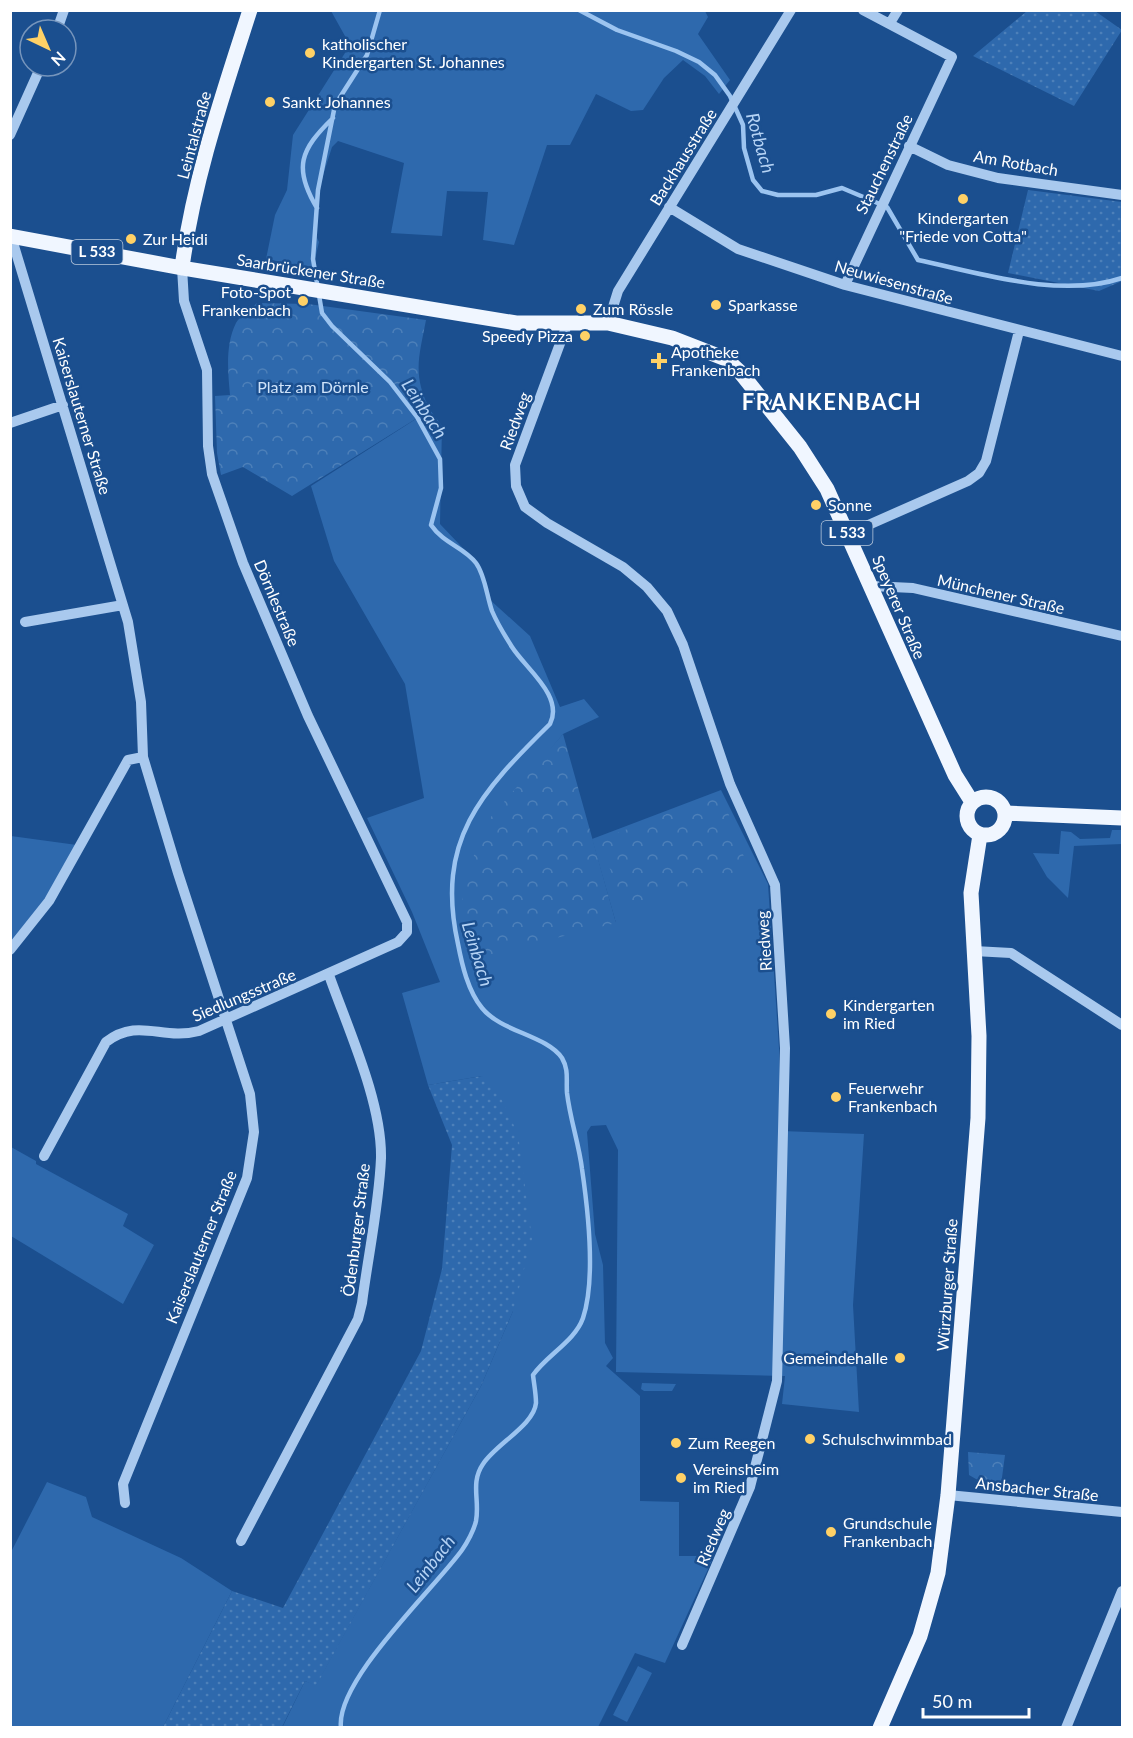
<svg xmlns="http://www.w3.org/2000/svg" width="1133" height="1738" viewBox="0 0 1133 1738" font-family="Lato,sans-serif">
<defs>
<pattern id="park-crowns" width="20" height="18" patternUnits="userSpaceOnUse" patternTransform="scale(1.5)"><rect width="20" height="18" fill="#2e69ad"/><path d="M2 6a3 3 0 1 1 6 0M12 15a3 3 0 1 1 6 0" fill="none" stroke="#4d80b9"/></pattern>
<pattern id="garden-dots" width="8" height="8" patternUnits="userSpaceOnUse" patternTransform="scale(1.5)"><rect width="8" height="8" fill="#2e69ad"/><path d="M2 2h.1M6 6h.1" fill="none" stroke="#4d80b9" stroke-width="1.8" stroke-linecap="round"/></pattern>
</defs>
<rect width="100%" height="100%" fill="#1b4f8f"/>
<path fill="#2e69ad" d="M331,11H705L708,17L698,34L730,80L719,94L705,76L683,60L664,78L643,110L631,111L596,94L570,145H547L514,245L483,240L488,192L447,191L442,236L391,233L404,163L338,141L332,147C325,170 306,221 319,242L313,268L266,259L275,215L287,190L293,135L350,45Z
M430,410L442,426L440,524L477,563L488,598L530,636L560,707L584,699L599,717L563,734L532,772L616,923L592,839L721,790L768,884L779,1048L781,1131L864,1134L853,1305L859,1412L782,1404L785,1376L616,1372L618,1150L606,1125L591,1126L587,1132L595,1234L603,1265L605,1343L613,1358L606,1366L640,1396V1501L679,1502V1556H714L665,1663L635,1653L598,1727L282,1728L305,1681L316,1685L481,1386L513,1311L482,1076L428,1085L402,993L440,982L412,912L367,818L424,798L405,684L334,561L311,486Z
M1112,830H1122V844L1074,846L1068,898L1047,877L1033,853L1059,854L1061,831L1071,832L1080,839L1110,838Z
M11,836L77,845L40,908L11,942Z
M11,1147L36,1161V1164L128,1214L123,1226L154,1245L123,1304L11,1236Z
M642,1383L676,1384L672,1391H644L641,1389Z
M47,1482L86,1497L92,1517L181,1558L232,1591L163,1727H11V1552Z
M638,1666L652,1673L627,1722L613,1715Z"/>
<path fill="url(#park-crowns)" d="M257,303L308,304L426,320C419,357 412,375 430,410L292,496L243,467L221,475L217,453L215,396L230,395C228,372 225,345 236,323C240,316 251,309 257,303Z
M563,734L616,923L476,958L462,920L463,881L490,818Z
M721,793L748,868L624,906L599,840Z
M968,1452L1005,1455L1001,1485L983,1483L969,1475Z"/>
<path fill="url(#garden-dots)" d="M1027,11H1095L1122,30L1074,106L973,56Z
M1028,190L1122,202V281L1099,291L1008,273Z
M482,1076L497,1090L518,1134L532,1239L513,1311L481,1386L316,1686L305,1681L282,1727H163L232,1591L283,1608L421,1351L442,1269L452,1145L428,1085Z"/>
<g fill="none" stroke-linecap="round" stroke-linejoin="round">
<path stroke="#9cc4f0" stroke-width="4.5" d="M579,10L617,30L676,51L699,62L715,75L730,96L743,125L744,148L753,180L762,191L778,195H816L842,188L887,207L918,260C980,273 1060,299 1122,278
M317,208C293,168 300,150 333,118
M341,1728C335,1681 434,1589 462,1550C467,1543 474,1530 476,1521C480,1500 470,1483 483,1464C496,1444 534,1425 536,1403C536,1394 534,1384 533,1375C547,1355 575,1341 583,1318C596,1279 588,1210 582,1169C579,1144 570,1119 567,1093C566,1080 569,1070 562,1058C546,1035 501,1032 482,1008C468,991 462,965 458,944C435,840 481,792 550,724C564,696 526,669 512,647C505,636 497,623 492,611C487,597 485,575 476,563C464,547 444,544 431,525L441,488L440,459L417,417L390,382L332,326L322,313L313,259L318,190L335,105L367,55L380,10"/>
<path stroke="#a9c9ee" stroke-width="10" d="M890,23L898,10
M57,30L64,10
M10,135L41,66
M909,146L948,165L998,178L1122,195
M669,207L738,249L845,285L1122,356
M11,236L128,622L141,702L143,757L178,873L250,1094L254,1132L247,1178L123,1484L125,1503
M845,285L952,57L863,10
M568,322L515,465L516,486L525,507L547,523L623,567L647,587L667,611L683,645L730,784L775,885L785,1048L777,1381L750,1487L682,1645
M608,323L618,291L791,10
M10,423L63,405
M848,534L968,481L979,473L986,461L1019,331
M871,586L913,588L1122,636
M25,622L123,605
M10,950L49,901L128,760L143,757
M974,951L1011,953L1122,1025
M44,1156L106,1042C139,1017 162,1041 199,1031L398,942L407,932V922L308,716L243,563L212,474L208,446L207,370L184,301L182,268
M948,1495L1122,1512
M241,1541L358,1319L362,1303C368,1256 379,1206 381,1158C382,1102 348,1029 329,975
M1066,1728L1122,1591"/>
<path stroke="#f0f6ff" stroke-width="15" d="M10,236L182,268L516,323H608L672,338L726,359L740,372L800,447L827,489L955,775L972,802
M182,268C193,181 223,94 250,10
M967 816a19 19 0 1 1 38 0a19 19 0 1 1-38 0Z
M1005,813L1122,818
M880,1728L920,1636L938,1573L948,1495L978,1118L979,1036L971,893L980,835"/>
</g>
<g fill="#ffd166" stroke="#1b4f8f" stroke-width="2">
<circle cx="310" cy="53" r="6"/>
<circle cx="270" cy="102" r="6"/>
<circle cx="963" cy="199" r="6"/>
<circle cx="131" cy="239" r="6"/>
<circle cx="303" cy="301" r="6"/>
<circle cx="716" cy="305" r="6"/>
<circle cx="581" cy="309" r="6"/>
<circle cx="585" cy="336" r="6"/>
<path d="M656 352h6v6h6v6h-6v6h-6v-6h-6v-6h6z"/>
<circle cx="816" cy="505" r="6"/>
<circle cx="831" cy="1014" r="6"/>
<circle cx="836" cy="1097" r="6"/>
<circle cx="900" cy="1358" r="6"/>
<circle cx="810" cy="1439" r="6"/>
<circle cx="676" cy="1443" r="6"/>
<circle cx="681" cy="1478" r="6"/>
<circle cx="831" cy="1532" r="6"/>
</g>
<g text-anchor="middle" stroke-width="5" stroke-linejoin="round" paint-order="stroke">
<g fill="#1b4f8f" stroke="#bbcadd" stroke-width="1.5">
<rect x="71.5" y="240" width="51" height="24" rx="4.5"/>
<rect x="821.5" y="521" width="51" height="24" rx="4.5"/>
</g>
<g font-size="15" font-weight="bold" fill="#fff">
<text x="97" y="257">L 533</text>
<text x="847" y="538">L 533</text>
</g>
<g font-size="16" fill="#fff" stroke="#1b4f8f" text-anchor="start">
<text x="322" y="50">katholischer<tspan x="322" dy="18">Kindergarten St. Johannes</tspan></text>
<text x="282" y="108">Sankt Johannes</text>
<text x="963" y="224" text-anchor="middle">Kindergarten<tspan x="963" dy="18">"Friede von Cotta"</tspan></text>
<text x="143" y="245">Zur Heidi</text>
<text x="291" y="298" text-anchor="end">Foto-Spot<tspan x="291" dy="18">Frankenbach</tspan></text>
<text x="728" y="311">Sparkasse</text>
<text x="593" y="315">Zum Rössle</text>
<text x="573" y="342" text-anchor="end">Speedy Pizza</text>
<text x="671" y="358">Apotheke<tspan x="671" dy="18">Frankenbach</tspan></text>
<text x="828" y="511">Sonne</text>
<text x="843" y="1011">Kindergarten<tspan x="843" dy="18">im Ried</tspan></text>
<text x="848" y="1094">Feuerwehr<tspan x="848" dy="18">Frankenbach</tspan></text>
<text x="888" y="1364" text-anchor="end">Gemeindehalle</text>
<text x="822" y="1445">Schulschwimmbad</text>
<text x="688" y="1449">Zum Reegen</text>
<text x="693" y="1475">Vereinsheim<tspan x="693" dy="18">im Ried</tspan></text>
<text x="843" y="1529">Grundschule<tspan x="843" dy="18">Frankenbach</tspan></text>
</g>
<g font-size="16" fill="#fff" stroke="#1b4f8f">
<text transform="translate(194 135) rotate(-75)" y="6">Leintalstraße</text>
<text transform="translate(683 157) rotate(-58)" y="6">Backhausstraße</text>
<text transform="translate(1016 163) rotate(10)" y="6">Am Rotbach</text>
<text transform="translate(884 164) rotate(-64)" y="6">Stauchenstraße</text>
<text transform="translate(311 271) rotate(9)" y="6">Saarbrückener Straße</text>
<text transform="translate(894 282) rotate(16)" y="6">Neuwiesenstraße</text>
<text transform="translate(82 416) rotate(73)" y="6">Kaiserslauterner Straße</text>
<text transform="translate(515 421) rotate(-70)" y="6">Riedweg</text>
<text transform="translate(1001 594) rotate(13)" y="6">Münchener Straße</text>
<text transform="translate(277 603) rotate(67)" y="6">Dörnlestraße</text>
<text transform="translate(899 607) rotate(67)" y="6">Speyerer Straße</text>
<text transform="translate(764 941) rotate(-94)" y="6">Riedweg</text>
<text transform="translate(244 995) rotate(-23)" y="6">Siedlungsstraße</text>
<text transform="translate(356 1230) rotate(-83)" y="6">Ödenburger Straße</text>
<text transform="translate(201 1247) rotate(-68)" y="6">Kaiserslauterner Straße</text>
<text transform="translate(947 1285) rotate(-86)" y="6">Würzburger Straße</text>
<text transform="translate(1037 1489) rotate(6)" y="6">Ansbacher Straße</text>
<text transform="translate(713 1537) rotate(-67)" y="6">Riedweg</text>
</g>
<g font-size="16" fill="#cfe3fa" stroke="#1b4f8f">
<text x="313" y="393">Platz am Dörnle</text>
</g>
<g font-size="18" font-style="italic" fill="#b5d3f5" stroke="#1b4f8f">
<text transform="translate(760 143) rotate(74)" y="6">Rotbach</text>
<text transform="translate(424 409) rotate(57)" y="6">Leinbach</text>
<text transform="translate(477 954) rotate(73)" y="6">Leinbach</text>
<text transform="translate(431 1564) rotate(-52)" y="6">Leinbach</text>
</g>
<g font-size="22" font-weight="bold" letter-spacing="1.5" fill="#fff" stroke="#1b4f8f">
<text x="832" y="410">FRANKENBACH</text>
</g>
</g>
<rect width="1133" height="1738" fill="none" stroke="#ffffff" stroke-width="24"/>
<g transform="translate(48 48) rotate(136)"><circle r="28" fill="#1b4f8f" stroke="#7695bc" stroke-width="1.5"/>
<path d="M0-4.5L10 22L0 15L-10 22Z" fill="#ffd166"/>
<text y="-9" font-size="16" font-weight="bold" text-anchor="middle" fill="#ffffff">N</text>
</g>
<path d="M923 1708v9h106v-9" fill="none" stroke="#ffffff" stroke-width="3"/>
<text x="932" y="1708" font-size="18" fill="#ffffff" stroke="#1b4f8f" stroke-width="4.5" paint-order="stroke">50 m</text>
</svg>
